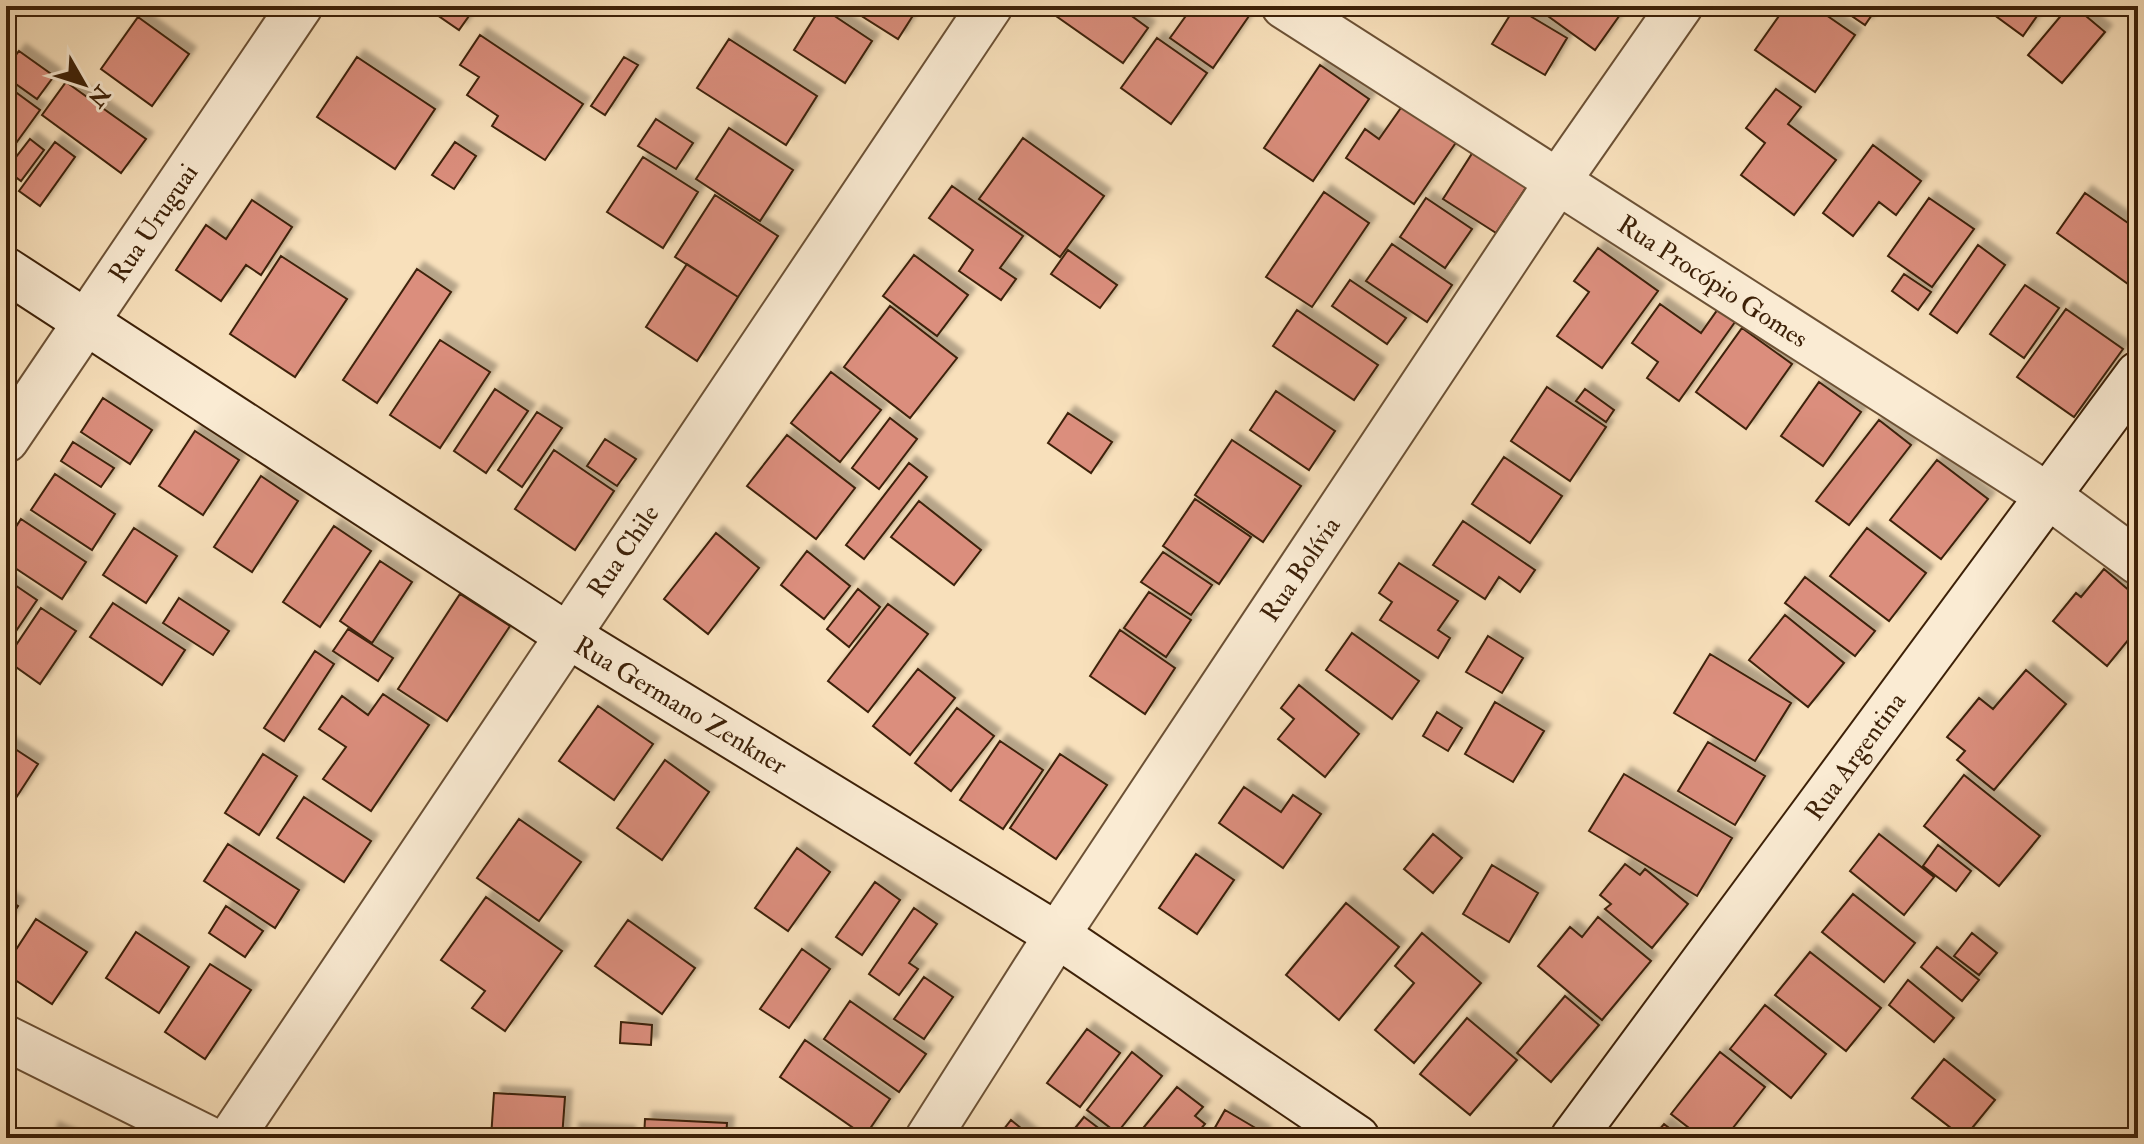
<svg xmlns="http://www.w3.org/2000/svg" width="2144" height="1144" viewBox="0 0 2144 1144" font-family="'IM FELL Double Pica',serif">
<defs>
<filter id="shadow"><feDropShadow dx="7" dy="-7" stdDeviation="2" flood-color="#0004"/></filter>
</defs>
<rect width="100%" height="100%" fill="#f8e0bb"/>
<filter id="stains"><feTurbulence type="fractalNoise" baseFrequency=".0025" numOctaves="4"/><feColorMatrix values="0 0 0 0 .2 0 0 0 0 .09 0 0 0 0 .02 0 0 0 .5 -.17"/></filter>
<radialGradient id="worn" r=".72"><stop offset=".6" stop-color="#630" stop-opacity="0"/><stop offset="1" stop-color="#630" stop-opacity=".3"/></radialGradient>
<path fill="#db8e7d" stroke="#3d2108" stroke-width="2" filter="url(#shadow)" d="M424,6H476L459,30Z
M855,6H919L898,39L852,10Z
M1063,6H1118L1148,28L1123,63L1056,16Z
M1193,6H1236L1249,16L1213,68L1170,38Z
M1534,6H1614L1622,12L1595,50Z
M1786,6H1813L1855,35L1815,92L1755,50Z
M1837,6H1878L1865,25Z
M1982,6H2044L2023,36Z
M2069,6H2074L2105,32L2062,83L2028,55Z
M821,7L872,41L845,83L794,50Z
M1515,7L1567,38L1545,75L1492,44Z
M138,17L189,54L152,106L101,69Z
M480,35L583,104L545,160L492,126L498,116L467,95L479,77L460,65Z
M1157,38L1207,73L1171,124L1121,88Z
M729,39L817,96L786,145L697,88Z
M19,51L54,76L37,99L6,77V68Z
M357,57L435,109L395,169L317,117Z
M624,57L638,65L605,115L591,106Z
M1320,65L1369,99L1313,181L1264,148Z
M66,82L146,139L121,173L42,115Z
M6,85L40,110L6,157Z
M1776,89L1801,107L1788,124L1836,160L1794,215L1741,175L1765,143L1746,128Z
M1405,102L1459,138L1414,204L1346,158L1365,129L1379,139Z
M656,119L693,143L676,169L638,146Z
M729,128L793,170L760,221L696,179Z
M1023,138L1104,196L1060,257L979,199Z
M30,139L44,150L21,181L6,170Z
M55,142L75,157L40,206L19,191Z
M455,142L476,156L454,189L432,175Z
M1873,145L1921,181L1896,215L1879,202L1853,236L1823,213Z
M1473,152L1527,186L1496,233L1443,199Z
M643,157L698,192L663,248L607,212Z
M952,186L1023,236L1000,268L1016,279L1001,300L959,271L973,250L929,218Z
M1324,192L1369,223L1312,307L1266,277Z
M2085,193L2138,230V285L2135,289L2057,233Z
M715,195L778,236L738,297L675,257Z
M1426,198L1472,229L1445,268L1400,237Z
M1929,198L1974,229L1932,287L1888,256Z
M252,200L292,227L261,275L246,265L221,301L176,270L206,225L226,239Z
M1392,244L1452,285L1427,322L1366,281Z
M1978,245L2005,265L1957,333L1930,314Z
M1598,248L1658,291L1602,368L1557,336L1589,292L1574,281Z
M1068,250L1117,285L1100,308L1051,274Z
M914,255L968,295L937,336L883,296Z
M281,256L347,299L295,377L230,334Z
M687,264L738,297L697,361L646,327Z
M417,269L451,292L377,403L343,380Z
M1904,274L1931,292L1918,310L1892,291Z
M1350,280L1406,318L1387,344L1332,306Z
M2025,285L2059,308L2024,358L1990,334Z
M1660,304L1701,333L1718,309L1735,322L1679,401L1647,378L1658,362L1632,343Z
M890,306L957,358L910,418L844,367Z
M2066,309L2123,349L2074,417L2017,377Z
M1297,310L1378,365L1354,400L1273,346Z
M1742,328L1792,364L1746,429L1696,392Z
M440,340L490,372L440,448L390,415Z
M831,372L881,410L840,462L791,423Z
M1819,382L1861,412L1823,466L1781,436Z
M1547,387L1606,427L1570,481L1511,441Z
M495,389L528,411L486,473L454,451Z
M1585,389L1614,410L1606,422L1576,401Z
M1276,391L1335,431L1309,470L1250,430Z
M103,398L152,430L130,464L81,432Z
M537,412L562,428L522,487L498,470Z
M1068,413L1112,442L1091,473L1048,443Z
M890,418L917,439L879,489L852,468Z
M1879,420L1911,445L1849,525L1816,501Z
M195,431L239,460L203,515L159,486Z
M787,435L855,488L816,539L747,486Z
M605,439L636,459L617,486L587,466Z
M1232,440L1301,486L1263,542L1195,495Z
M73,442L114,468L101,487L61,461Z
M554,450L614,491L575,550L515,509Z
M1504,457L1562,496L1530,543L1472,504Z
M1937,460L1988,499L1941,559L1890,520Z
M909,463L927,477L864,559L846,545Z
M55,474L115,514L92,550L31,510Z
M261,476L298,501L252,572L214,547Z
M1195,499L1251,537L1219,584L1163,546Z
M919,501L981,550L954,585L891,537Z
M21,519L86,562L62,599L6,562V542Z
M1463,521L1535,570L1520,592L1499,577L1485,599L1433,565Z
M334,526L371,551L320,627L283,602Z
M134,528L177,556L146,603L103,575Z
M1867,528L1926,573L1889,621L1830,576Z
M716,533L759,568L708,634L664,599Z
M807,551L850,586L824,619L781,585Z
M1163,552L1212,585L1191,615L1141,582Z
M380,561L412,582L372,643L340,621Z
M1399,563L1458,601L1438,630L1450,638L1438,658L1380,620L1392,602L1379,593Z
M2104,569L2138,598V628L2107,666L2053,621L2076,593L2081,597Z
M1805,577L1875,631L1855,656L1785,603Z
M6,579L37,600L12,637L6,632Z
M858,589L880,607L849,647L827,629Z
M1149,592L1191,620L1166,657L1124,628Z
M460,594L510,626L447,721L398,689Z
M179,598L229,631L213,655L163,623Z
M113,603L185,650L162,685L90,637Z
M888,604L928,634L868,712L828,681Z
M41,608L76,631L40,684L6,660Z
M1785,615L1844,663L1808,707L1749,660Z
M348,629L393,658L378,681L333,651Z
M1120,630L1175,668L1145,714L1090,676Z
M1352,633L1419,681L1392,719L1326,670Z
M1488,636L1523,658L1502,693L1466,672Z
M315,651L334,664L284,741L264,728Z
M1710,654L1791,703L1755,761L1674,713Z
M918,669L955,698L910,755L873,726Z
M2026,670L2066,704L1994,790L1957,760L1965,751L1947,737L1979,698L1993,709Z
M1299,685L1359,734L1325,777L1278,739L1294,719L1281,708Z
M383,694L429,725L371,811L323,779L346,747L319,729L342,696L368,715Z
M1495,702L1544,731L1513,782L1465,754Z
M598,706L653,744L614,800L559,761Z
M957,708L994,736L951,791L915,763Z
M1437,712L1462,728L1448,751L1423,736Z
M1000,741L1043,770L1003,829L960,800Z
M1708,742L1765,776L1735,825L1678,791Z
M6,743L38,764L14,801L6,796Z
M263,754L297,776L259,835L225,813Z
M1060,754L1107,785L1056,859L1010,828Z
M665,760L709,792L662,860L617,828Z
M1624,774L1732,838L1697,896L1589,831Z
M1964,775L2040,836L1999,886L1924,826Z
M1244,787L1281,812L1293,795L1321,814L1283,868L1219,823Z
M304,797L371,841L344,882L277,838Z
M519,819L581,862L539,921L477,878Z
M1433,834L1462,858L1433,893L1404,869Z
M1879,834L1934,877L1904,915L1850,871Z
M228,844L299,890L275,928L204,881Z
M1938,845L1971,871L1956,891L1923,866Z
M797,848L830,872L788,931L755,908Z
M1196,854L1234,880L1197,934L1159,908Z
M1625,864L1640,875L1645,869L1688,904L1652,948L1605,909L1611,904L1600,895Z
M1492,865L1538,893L1509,942L1463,914Z
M875,882L900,900L862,955L836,937Z
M1853,894L1915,943L1884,982L1822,932Z
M486,897L562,951L505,1031L472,1008L485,991L441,960Z
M6,898L18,906L6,924Z
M1346,903L1399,947L1339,1020L1286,975Z
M226,906L263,931L245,957L209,933Z
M914,908L937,924L909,963L918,969L899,995L869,974Z
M1598,917L1651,961L1602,1020L1538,966L1570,927L1582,937Z
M36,919L87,952L52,1004L6,974V965Z
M628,920L695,968L662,1014L595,966Z
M136,932L189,967L159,1013L106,978Z
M1422,933L1481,983L1414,1063L1375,1030L1414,983L1395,966Z
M1972,933L1997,953L1979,975L1954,956Z
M1937,947L1979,980L1962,1001L1921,967Z
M802,949L830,969L789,1028L760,1009Z
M1810,952L1881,1008L1846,1051L1775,995Z
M210,964L251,990L205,1059L165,1032Z
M924,977L953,997L924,1039L894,1019Z
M1908,980L1954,1018L1934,1042L1889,1005Z
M1565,996L1599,1025L1551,1082L1517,1053Z
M850,1001L926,1054L899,1092L824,1039Z
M1765,1005L1826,1054L1791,1098L1730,1049Z
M1467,1018L1517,1060L1470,1115L1420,1074Z
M621,1022L652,1025L651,1045L620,1043Z
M1087,1029L1120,1053L1080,1107L1047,1083Z
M805,1040L890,1099L865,1136L780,1077Z
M1132,1052L1162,1076L1117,1133L1087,1110Z
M1720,1052L1765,1087L1725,1138H1702L1671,1114Z
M1944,1059L1995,1100L1964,1138L1912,1098Z
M1177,1087L1203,1107L1195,1116L1205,1124L1193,1138H1146L1139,1133Z
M494,1093L565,1097L562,1138H491Z
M1225,1110L1264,1133L1261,1138H1209Z
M1084,1117L1109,1136L1108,1138H1067Z
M645,1119L727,1123L726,1138H644Z
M1011,1120L1033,1138H997Z
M1664,1124L1682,1138H1652Z
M52,1129L72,1138H49Z
M572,1130L628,1133V1138H572Z"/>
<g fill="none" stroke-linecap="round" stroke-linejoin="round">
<defs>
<path id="street" d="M1284,6L2047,495L2138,562
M6,440L300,6
M6,1038L207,1138
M231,1138L990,6
M928,1138L1057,935L1558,181L1680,6"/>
<path id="secondary" d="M6,270L567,635L1057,935L1357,1138
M1573,1138L2138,374"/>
</defs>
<use href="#street" stroke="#6c5135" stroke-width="48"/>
<use href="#secondary" stroke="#3d2108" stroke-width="48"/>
<use href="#street" stroke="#faebd3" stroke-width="44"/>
<use href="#secondary" stroke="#faebd3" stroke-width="44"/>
</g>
<g text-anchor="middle" stroke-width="7" stroke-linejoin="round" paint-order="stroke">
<g font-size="26" fill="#3d2108" stroke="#faebd3">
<text transform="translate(153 223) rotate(-56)" y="9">Rua Uruguai</text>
<text transform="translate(1713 281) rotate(33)" y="9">Rua Procópio Gomes</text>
<text transform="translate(623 551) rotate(-56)" y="9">Rua Chile</text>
<text transform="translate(1300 569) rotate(-56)" y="9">Rua Bolívia</text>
<text transform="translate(681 705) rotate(31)" y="9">Rua Germano Zenkner</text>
<text transform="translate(1855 756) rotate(-54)" y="9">Rua Argentina</text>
</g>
</g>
<rect width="2144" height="1144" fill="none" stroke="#f8e0bb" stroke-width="32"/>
<rect x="8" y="8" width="2128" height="1128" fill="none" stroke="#3d2108" stroke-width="4"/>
<rect x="16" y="16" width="2112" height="1112" fill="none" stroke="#3d2108" stroke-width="2"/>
<g transform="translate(84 84) rotate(129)" stroke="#faebd3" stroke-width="6" paint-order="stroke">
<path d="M0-6L14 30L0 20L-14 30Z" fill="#3d2108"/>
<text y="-12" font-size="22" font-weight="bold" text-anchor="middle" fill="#3d2108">N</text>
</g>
<rect width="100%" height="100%" filter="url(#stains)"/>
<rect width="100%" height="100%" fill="url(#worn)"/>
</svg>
